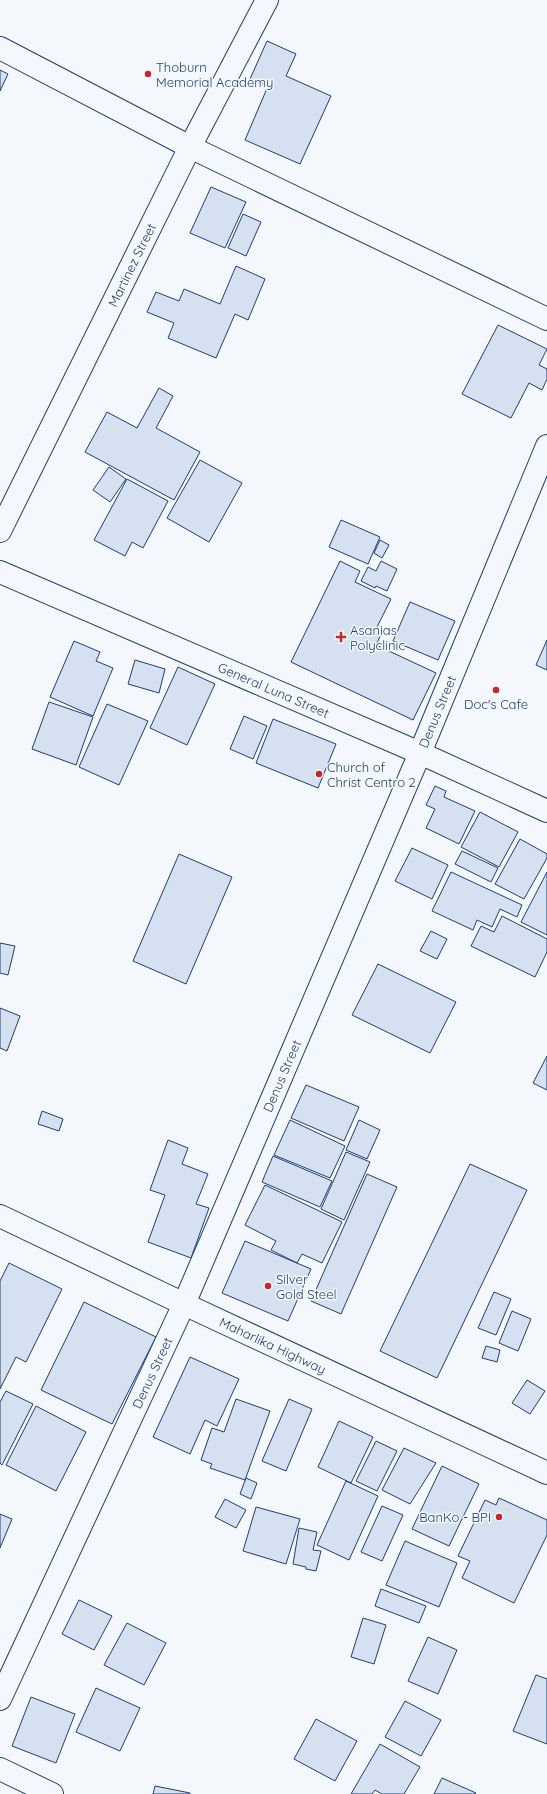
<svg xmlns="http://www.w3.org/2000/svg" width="547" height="1794" viewBox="0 0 547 1794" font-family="Quicksand,sans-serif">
<rect width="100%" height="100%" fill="#f4f7fb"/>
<path fill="#d5e0f0" stroke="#1d3f73" d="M267,41L296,54L286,76L331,96L300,164L245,140L268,86L250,79Z
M0,70L8,74L0,91Z
M211,187L246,202L225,248L190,233Z
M243,214L261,222L246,256L228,248Z
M236,266L265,279L248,320L235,314L216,358L168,338L174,323L147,312L156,292L179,301L184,289L220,304Z
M498,325L547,349L539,365L547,369V379L542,390L529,383L511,418L462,394Z
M159,388L173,396L156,428L200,452L174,500L85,452L107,412L137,428Z
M200,460L242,483L209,542L167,518Z
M109,467L126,479L110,502L93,490Z
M127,479L168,501L143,548L132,542L125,556L94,540Z
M341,520L380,537L368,564L329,547Z
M380,540L389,545L382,558L374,553Z
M340,561L360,571L355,582L391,599L377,627L383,630L376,645L436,673L413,720L291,662Z
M381,561L397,569L387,591L376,586L375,588L361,581L368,567L376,571Z
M410,602L455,621L438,660L393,641Z
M547,640V670L536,665Z
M74,641L100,652L96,661L113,668L93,716L50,697Z
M135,660L165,669L159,693L128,684Z
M178,667L215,684L187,745L150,728Z
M49,702L93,717L76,765L32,749Z
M107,704L148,721L119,785L79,767Z
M244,716L267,726L253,759L230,749Z
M273,719L336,744L318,788L256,763Z
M435,786L446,791L444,797L475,811L459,844L426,828L435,809L426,805Z
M480,812L518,832L499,867L461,847Z
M520,839L547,854V858L524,899L495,884Z
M412,848L448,865L432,899L395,881Z
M462,851L498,868L491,882L455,864Z
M179,854L232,877L186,984L133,961Z
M451,872L522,905L517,917L500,909L492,927L477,920L473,930L432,911Z
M547,872V935L521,922Z
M502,916L547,939V952L535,977L471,946L481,926L494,932Z
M431,931L447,939L437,959L420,951Z
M0,943L15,946L8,975L0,973Z
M378,964L456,1002L430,1053L352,1015Z
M0,1008L20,1016L7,1051L0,1048Z
M547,1056V1090L533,1083Z
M306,1085L359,1107L344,1141L291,1118Z
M42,1111L63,1119L59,1131L38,1124Z
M290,1120L345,1146L330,1178L274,1155Z
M359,1120L380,1130L367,1159L346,1150Z
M168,1140L188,1148L182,1164L208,1174L196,1204L209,1208L191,1258L148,1242L165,1195L150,1190Z
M346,1152L370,1162L344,1220L321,1209Z
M273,1156L332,1181L320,1207L262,1182Z
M470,1164L527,1190L437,1378L380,1351Z
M367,1174L397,1187L341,1314L311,1301Z
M265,1185L342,1222L322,1263L302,1254L297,1263L271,1250L276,1241L245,1225Z
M245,1241L311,1269L288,1321L222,1293Z
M9,1263L62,1289L26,1362L16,1357L0,1389V1281Z
M494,1292L511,1299L496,1335L478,1328Z
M84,1302L156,1337L112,1424L41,1390Z
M512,1311L531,1319L518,1351L499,1343Z
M486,1346L500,1350L497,1362L482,1358Z
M190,1357L239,1379L217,1426L205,1420L190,1454L153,1437Z
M527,1380L545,1391L530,1414L512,1403Z
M6,1391L33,1404L2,1465L0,1463V1402Z
M236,1399L270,1411L245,1480L210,1468L212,1464L201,1460L212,1428L224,1432Z
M289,1399L312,1409L286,1471L262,1461Z
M36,1406L86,1432L56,1491L6,1465Z
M339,1421L373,1437L351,1483L318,1467Z
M376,1441L397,1451L377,1491L356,1481Z
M404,1448L436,1463L410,1504L382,1490Z
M442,1466L479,1484L449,1546L412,1529Z
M246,1478L257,1483L251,1499L240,1494Z
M346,1481L378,1496L349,1560L317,1545Z
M499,1498L547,1520V1535L514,1603L462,1578L470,1561L458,1556L485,1500L496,1505Z
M225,1499L246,1510L236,1528L215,1517Z
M382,1506L403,1515L382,1561L361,1552Z
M256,1507L300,1519L286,1564L243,1551Z
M0,1514L12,1519L0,1548Z
M299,1528L317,1532L313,1550L321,1551L316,1571L306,1569V1567L293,1564Z
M405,1541L457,1563L439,1607L386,1585Z
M381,1589L426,1606L419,1623L375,1606Z
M79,1600L112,1616L94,1650L62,1634Z
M363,1618L386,1625L374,1664L351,1657Z
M127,1623L166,1643L144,1685L104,1665Z
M428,1637L457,1650L438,1694L408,1681Z
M536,1675L547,1679V1744L513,1731Z
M96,1688L140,1708L120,1751L76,1732Z
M31,1697L75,1714L56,1763L12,1746Z
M405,1701L441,1720L421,1756L385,1737Z
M316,1719L357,1741L335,1781L294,1759Z
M380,1744L420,1767L404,1794H382L375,1790L372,1794H351Z
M442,1778L476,1793L475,1794H434Z
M155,1786L190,1793V1794H153Z"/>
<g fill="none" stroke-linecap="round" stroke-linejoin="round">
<defs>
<g id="minor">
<path d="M0,48L190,147L547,319"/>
<path id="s1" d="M0,531L190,147L267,0"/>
<path id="s2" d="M0,572L420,753L547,811"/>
<path id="s3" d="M0,1699L184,1304L420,753L547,446"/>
<path d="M0,1769L52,1794"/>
</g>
<g id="highway">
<path id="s4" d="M0,1216L184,1304L547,1473"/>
</g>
</defs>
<use href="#minor" stroke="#1d3f73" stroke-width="24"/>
<use href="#highway" stroke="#1d3f73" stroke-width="24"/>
<use href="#minor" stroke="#f4f7fb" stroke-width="22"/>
<use href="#highway" stroke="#f4f7fb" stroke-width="22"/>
</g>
<g fill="#c62828" stroke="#f4f7fb" stroke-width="1.5">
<circle cx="148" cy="74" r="4"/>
<path d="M339 631h4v4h4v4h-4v4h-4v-4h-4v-4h4z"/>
<circle cx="496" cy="690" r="4"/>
<circle cx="319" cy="774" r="4"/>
<circle cx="268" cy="1286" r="4"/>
<circle cx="499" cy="1517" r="4"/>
</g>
<g text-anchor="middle" stroke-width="3" stroke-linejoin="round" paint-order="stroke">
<g font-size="13" fill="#1d3f73" stroke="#f4f7fb" text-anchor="start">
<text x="156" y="72">Thoburn<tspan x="156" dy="15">Memorial Academy</tspan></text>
<text x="350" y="635">Asanias<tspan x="350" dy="15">Polyclinic</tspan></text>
<text x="496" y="709" text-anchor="middle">Doc's Cafe</text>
<text x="327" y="772">Church of<tspan x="327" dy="15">Christ Centro 2</tspan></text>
<text x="276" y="1284">Silver<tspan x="276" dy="15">Gold Steel</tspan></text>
<text x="491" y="1522" text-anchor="end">BanKo - BPI</text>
</g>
<g font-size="13" fill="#1d3f73" stroke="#f4f7fb">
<text dy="5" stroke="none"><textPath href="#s1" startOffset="297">Martinez Street</textPath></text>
<text dy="5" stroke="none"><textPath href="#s2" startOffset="298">General Luna Street</textPath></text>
<text dy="5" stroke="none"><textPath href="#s3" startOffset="1080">Denus Street</textPath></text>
<text dy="5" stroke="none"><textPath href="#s3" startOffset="684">Denus Street</textPath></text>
<text dy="5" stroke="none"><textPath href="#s4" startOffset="302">Maharlika Highway</textPath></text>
<text dy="5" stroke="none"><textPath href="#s3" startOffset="360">Denus Street</textPath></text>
</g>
</g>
</svg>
